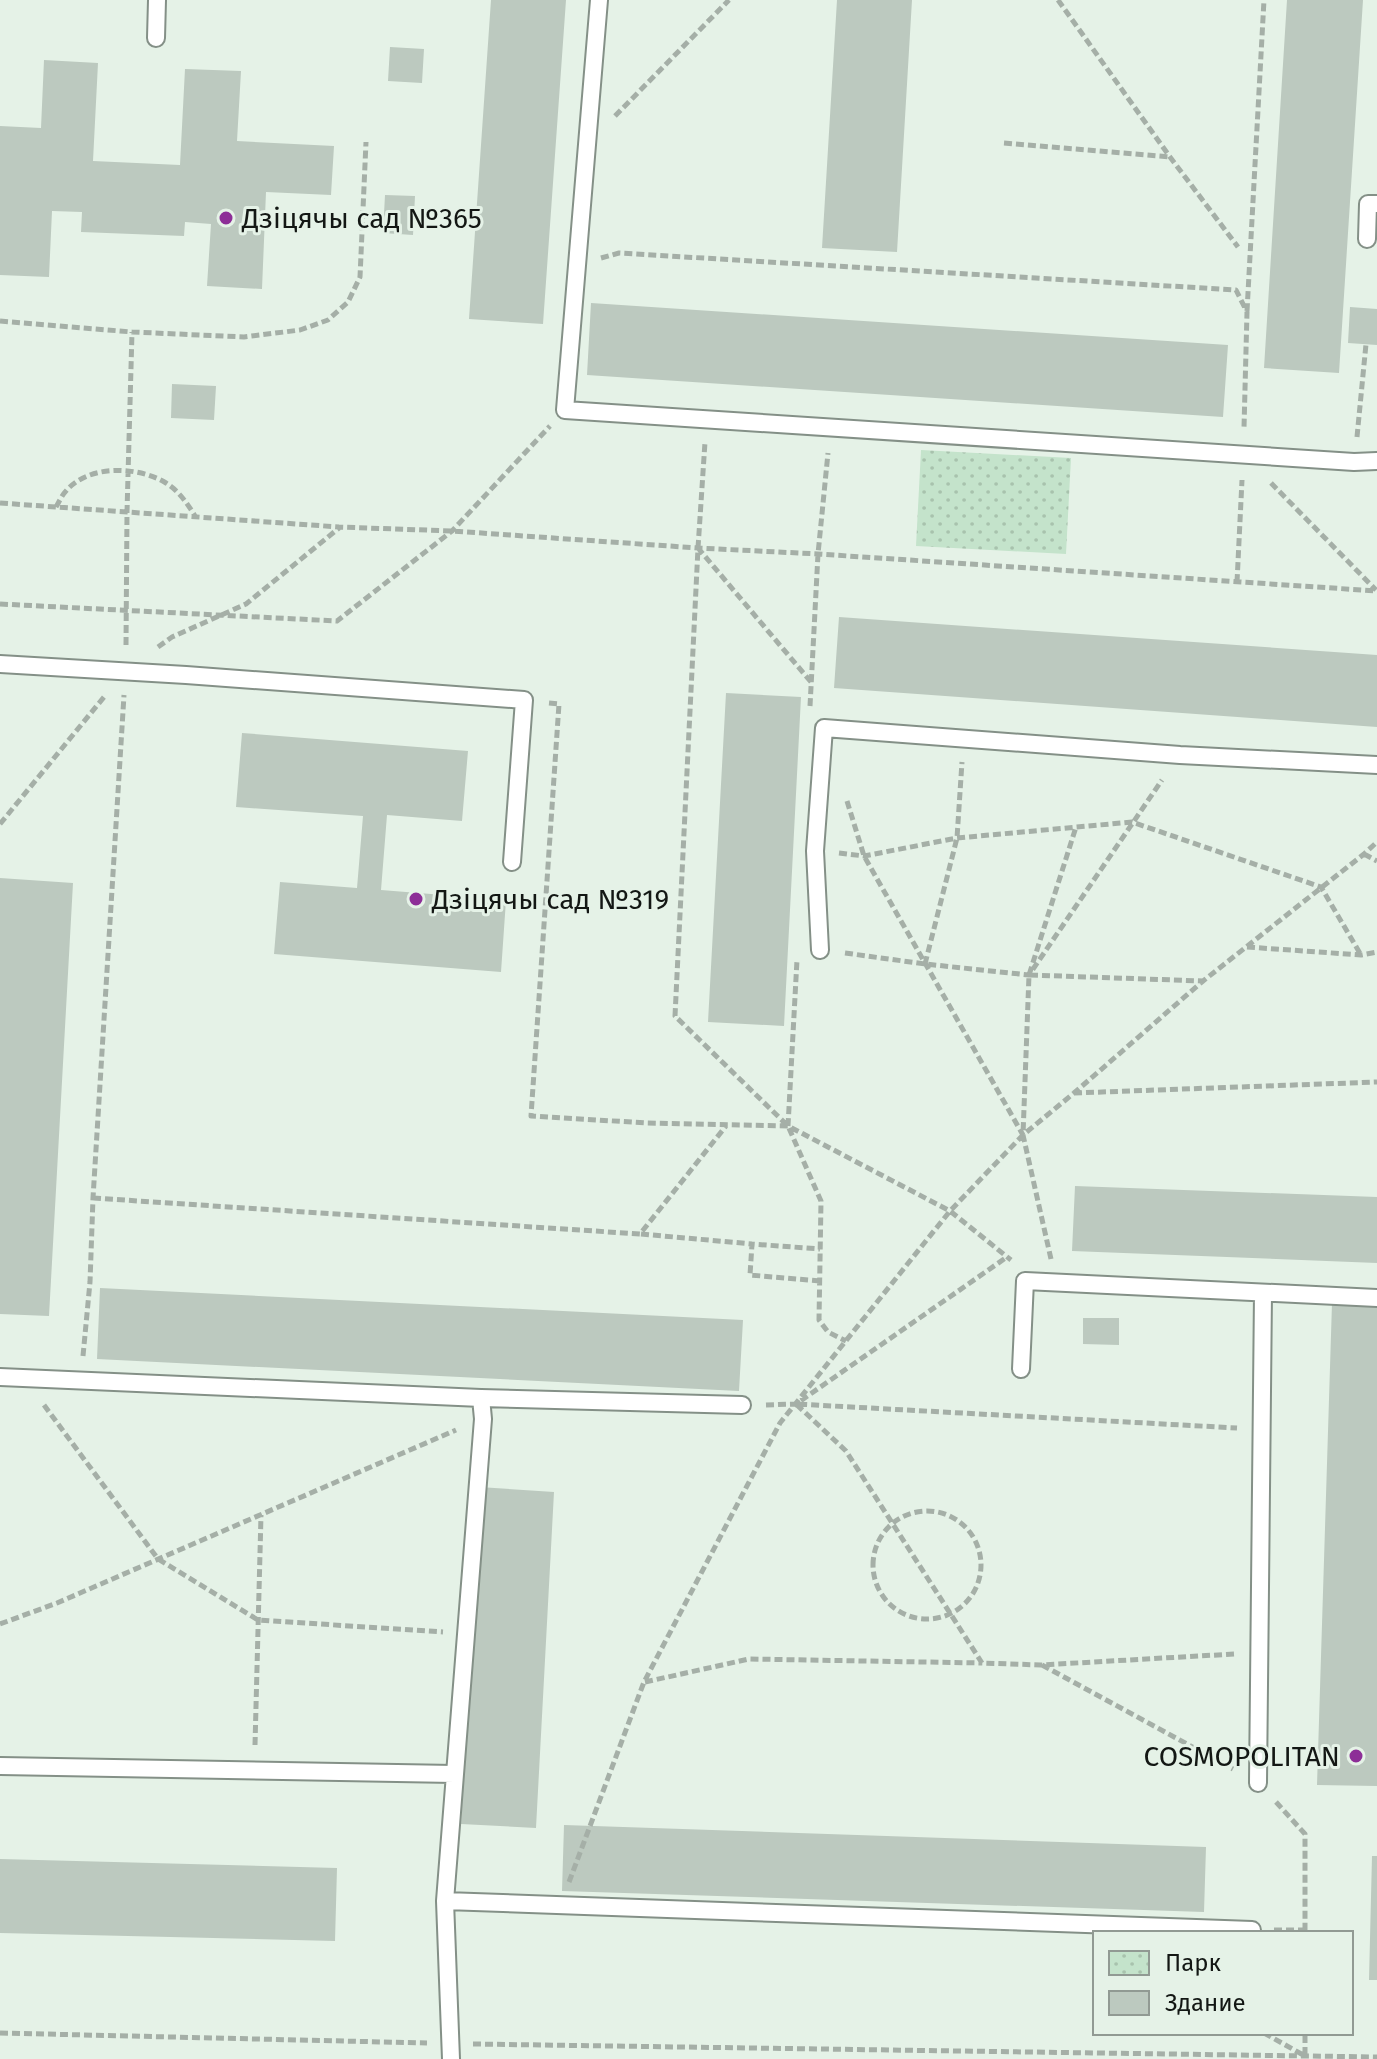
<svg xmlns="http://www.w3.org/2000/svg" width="1377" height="2059" viewBox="0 0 1377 2059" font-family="'Fira Sans',sans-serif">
<defs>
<pattern id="park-dots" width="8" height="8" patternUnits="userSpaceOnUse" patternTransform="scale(2)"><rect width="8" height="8" fill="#c4e3cb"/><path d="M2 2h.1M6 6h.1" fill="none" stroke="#a8c2ad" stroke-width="1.8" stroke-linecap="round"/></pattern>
</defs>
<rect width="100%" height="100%" fill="#e5f2e7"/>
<path fill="url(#park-dots)" d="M921,450L1071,458L1066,554L916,546Z"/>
<path fill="#bcc9bf" d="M491,0H566L543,324L469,319Z
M837,0H912L897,252L822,248Z
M1287,0H1363L1339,373L1264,368Z
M390,47L424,49L422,83L388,81Z
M44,60L98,63L93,161L180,165L185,69L241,71L237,141L334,146L331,195L266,192L262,289L207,286L211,224L185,222L184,236L81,232L82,212L52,211L49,277L0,275V126L41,128Z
M385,195L415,196L413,235L383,233Z
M591,303L1228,345L1223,417L587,375Z
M1350,307L1377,309V345L1348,343Z
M172,384L216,386L214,420L171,418Z
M839,617L1377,655V727L834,688Z
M726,693L801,697L784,1026L708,1022Z
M242,733L468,751L462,821L387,815L381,890L506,900L501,972L274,954L280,882L357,888L363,816L236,807Z
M0,878L73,883L49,1316L0,1314Z
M1075,1186L1377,1197V1263L1072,1251Z
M100,1288L743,1320L739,1391L97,1359Z
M1332,1303L1377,1305V1786L1317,1785Z
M1083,1318H1119V1345L1083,1344Z
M479,1487L554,1492L536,1828L461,1824Z
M564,1825L1206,1847L1204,1912L562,1891Z
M1372,1856H1377V1980H1369Z
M0,1859L337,1868L335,1941L0,1933Z"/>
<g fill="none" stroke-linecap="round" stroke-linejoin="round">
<defs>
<path id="service" d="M599,0L565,410L1354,462L1377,461
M156,38L157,0
M1367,239L1368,204H1377
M0,664L186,675L524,700L512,862
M820,950L815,851L824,728L1180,755L1377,765
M1021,1369L1025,1281L1377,1298
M0,1377L481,1398L742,1405
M0,1766L454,1774
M1258,1783L1263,1293
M445,1901L1252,1930
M451,2059L445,1901L483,1419L481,1398"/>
</defs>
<use href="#service" stroke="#849087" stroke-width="20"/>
<path stroke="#a5afa7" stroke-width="5" stroke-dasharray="8 4" stroke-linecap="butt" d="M1058,0L1170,157L1238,247
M615,116L729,0
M1004,143L1170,157
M601,258L619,253L1236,290L1247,312L1244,428
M1247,311L1264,0
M0,321L132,332L244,337L300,330L328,320L348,302L360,277L366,142
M1357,437L1366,344
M1271,483L1376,590
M0,503L339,527L452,531L698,548L818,554L1377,591
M56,507C59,502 62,495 66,491C89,464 138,466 166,483C179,491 187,503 195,516
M698,548L705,442
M1237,582L1242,480
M0,604L337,621L452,531L550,426
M126,645L127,512L132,332
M158,647L172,637L246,604L339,528
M811,682L698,548L675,1016L788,1126L821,1201L819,1320L828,1332L846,1341
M549,703L559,704L531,1116L647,1123L788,1126L950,1211L1011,1260
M810,706L818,554L828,453
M847,801L864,856L1023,1135
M0,824L104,697
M839,853L864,856L957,838L1132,822L1321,887L1361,955
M1364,854L1377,861
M1247,947L1361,955L1377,952
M845,953L925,964L1029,975L1162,780
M925,964L957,838L962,762
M1030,975L1203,981
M1074,1093L1377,1082
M788,1126L797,960
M93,1198L640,1234L726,1126
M641,1234L752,1244
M1051,1259L1023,1135L1029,975L1076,827
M820,1281L750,1275L752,1244L820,1249
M83,1356L90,1282L93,1198L124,695
M44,1405L158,1559L258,1620L443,1632
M766,1405L796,1404L1007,1257
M873 1565a54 54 0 1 1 108 0a54 54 0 1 1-108 0Z
M0,1624L57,1603L456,1430
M1234,1654L1041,1665L982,1663L846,1451L796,1404L1237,1428
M1042,1665L1233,1769
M645,1682L749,1659L982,1663
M255,1745L261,1515
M1276,1802L1305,1834V1933
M569,1882L644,1682L780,1423L950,1211L1023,1135L1074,1093L1203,981L1364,854L1377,842
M1274,1930H1305
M0,2033L427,2043
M1264,2033L1305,2056V2033
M473,2044L1377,2057"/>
<use href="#service" stroke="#fff" stroke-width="16"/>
</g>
<g fill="#8d2e97" stroke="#e5f2e7" stroke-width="3">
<circle cx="226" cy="218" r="8"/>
<circle cx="416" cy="899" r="8"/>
<circle cx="1356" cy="1756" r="8"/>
</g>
<g text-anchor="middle" stroke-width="6" stroke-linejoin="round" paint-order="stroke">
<g font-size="28" fill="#131714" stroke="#e5f2e7" text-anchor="start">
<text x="242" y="228">Дзіцячы сад №365</text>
<text x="432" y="909">Дзіцячы сад №319</text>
<text x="1340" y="1766" text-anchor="end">COSMOPOLITAN</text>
</g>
</g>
<rect x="1093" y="1931" width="260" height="104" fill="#e5f2e7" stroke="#919a93" stroke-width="2"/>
<rect x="1109" y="1951" width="40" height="24" fill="url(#park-dots)" stroke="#919a93" stroke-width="2"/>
<text x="1165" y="1971" font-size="24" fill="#131714">Парк</text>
<rect x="1109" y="1991" width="40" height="24" fill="#bcc9bf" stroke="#919a93" stroke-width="2"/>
<text x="1165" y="2011" font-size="24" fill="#131714">Здание</text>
</svg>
